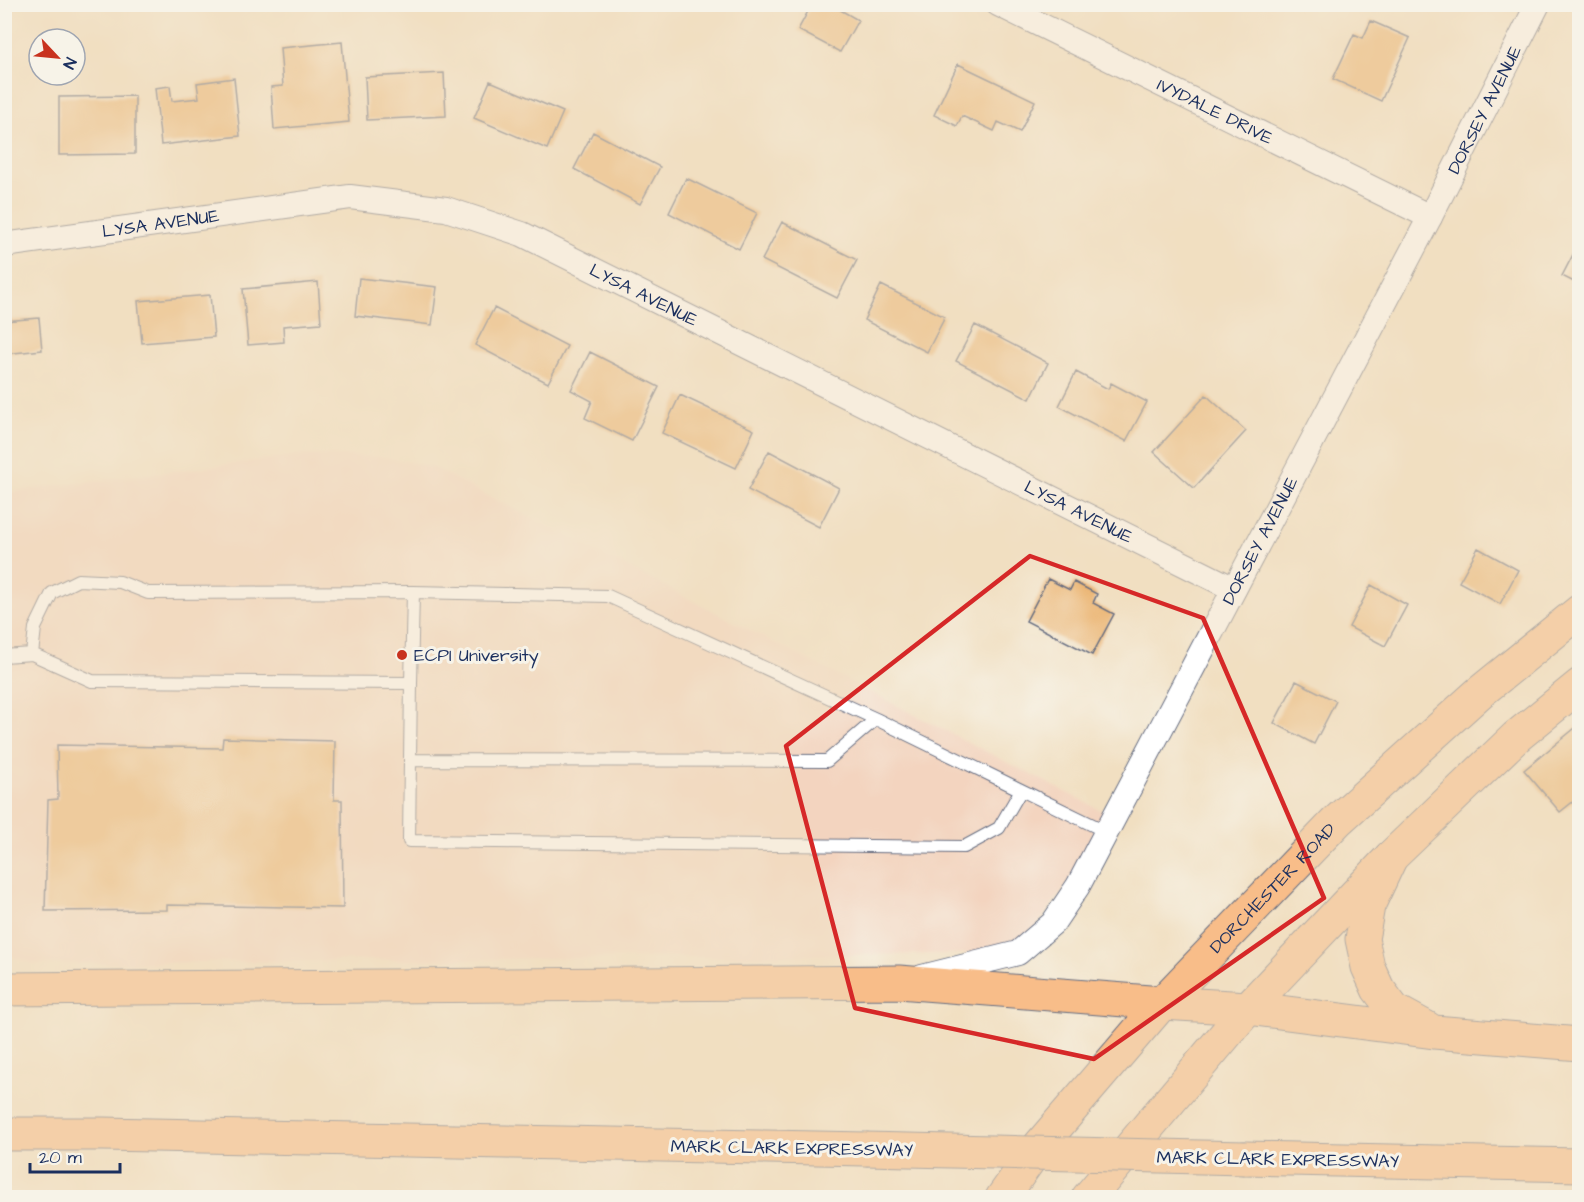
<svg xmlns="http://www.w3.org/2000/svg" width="1584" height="1202" viewBox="0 0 1584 1202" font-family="'Architects Daughter',sans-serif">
<rect width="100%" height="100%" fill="#f7f3e8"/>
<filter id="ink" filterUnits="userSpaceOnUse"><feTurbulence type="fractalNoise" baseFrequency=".0167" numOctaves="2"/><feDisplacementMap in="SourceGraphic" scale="12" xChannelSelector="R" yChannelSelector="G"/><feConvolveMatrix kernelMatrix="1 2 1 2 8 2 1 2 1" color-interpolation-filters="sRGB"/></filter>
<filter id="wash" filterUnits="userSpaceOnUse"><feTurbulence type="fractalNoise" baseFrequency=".008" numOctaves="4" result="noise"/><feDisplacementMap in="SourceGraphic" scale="24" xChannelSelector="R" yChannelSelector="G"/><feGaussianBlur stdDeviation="1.35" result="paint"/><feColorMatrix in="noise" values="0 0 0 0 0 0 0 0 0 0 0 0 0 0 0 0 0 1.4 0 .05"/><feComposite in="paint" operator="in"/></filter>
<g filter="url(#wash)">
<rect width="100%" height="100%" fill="#f1dfc1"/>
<path fill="#f3d4bf" d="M301,455L381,457L432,467L1114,817L1018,953L35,964L6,955L5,951L4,493Z"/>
<g id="blocks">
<path fill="#ebb471" d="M812,4H830L858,20L840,52L798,30Z
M1371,21L1410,38L1381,101L1333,79L1354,34L1363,38Z
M342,42L349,122L274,129L271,87L283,86L280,48Z
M958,64L1035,101L1020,132L998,122L994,131L962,116L957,126L934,115Z
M444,73L446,116L367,120L365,77Z
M234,78L240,136L161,145L155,88L170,86L172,101L199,98L197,83Z
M490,81L563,112L547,149L474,118Z
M135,96V154L59,155V97Z
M593,132L660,167L640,204L574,169Z
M686,178L757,213L739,249L669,213Z
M782,222L857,260L837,298L762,260Z
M1580,241V285L1562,276Z
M359,278L437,287L432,325L355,316Z
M318,282L321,323L283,326L284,342L248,345L243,289Z
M881,285L945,317L927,352L864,320Z
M210,295L214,337L142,343L138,301Z
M494,308L567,346L548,383L475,345Z
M39,318L42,350L4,354V321Z
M975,325L1048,363L1030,399L956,361Z
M590,352L659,387L632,441L585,418L592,401L571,390Z
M1076,372L1108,389L1111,383L1147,402L1126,441L1059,406Z
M680,395L754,430L736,468L662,433Z
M1206,395L1246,431L1194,488L1154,452Z
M769,451L839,488L819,527L748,490Z
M1478,548L1518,570L1500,604L1459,582Z
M1048,579L1070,590L1074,582L1097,594L1093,603L1114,614L1092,655L1026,621Z
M1371,585L1407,605L1385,646L1349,627Z
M1296,681L1336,701L1314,744L1274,723Z
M1580,724V796L1560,812L1524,770Z
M223,738L335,741L334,800H342L343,908L167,905V910L45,911L48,800L58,799L57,745L222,748Z"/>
</g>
</g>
<g filter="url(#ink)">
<use href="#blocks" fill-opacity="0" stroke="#666d81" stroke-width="1.5"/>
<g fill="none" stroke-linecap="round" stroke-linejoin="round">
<defs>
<path id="lane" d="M32,654L35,628L52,593L78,580L120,582L148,593L413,592
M4,656L32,654L92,681L411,683L410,760L827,761L876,719
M411,683L413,592L608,596L876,719L1107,832
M410,760L409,841L964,847L999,828L1021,790"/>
<g id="street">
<path id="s1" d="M998,4L1430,217"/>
<path id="s2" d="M4,245L350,197L446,209L522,234L1234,589"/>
<path id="s3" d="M922,977L1018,953L1053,923L1078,886L1430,217L1538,4"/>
</g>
<g id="primary">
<path id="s4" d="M1002,1198L1036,1150L1162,1003L1337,821L1479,693L1580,611"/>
<path d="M1088,1198L1248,1008L1391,857L1516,737L1580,685"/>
</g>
<path id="highway" d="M1391,857L1368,906L1362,939L1368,967L1378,989L1394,1010L1427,1028
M4,989L899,982L1162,1003L1248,1008L1434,1032L1580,1044
M4,1134H103L866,1149
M1245,1158L1580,1165"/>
</defs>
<use href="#lane" stroke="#666d81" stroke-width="14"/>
<use href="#street" stroke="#666d81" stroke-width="26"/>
<use href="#primary" stroke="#666d81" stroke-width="35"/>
<use href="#highway" stroke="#666d81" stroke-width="35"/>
<use href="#lane" stroke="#fff" stroke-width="12"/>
<use href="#street" stroke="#fff" stroke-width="24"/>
<use href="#primary" stroke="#f8bd89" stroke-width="33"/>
<use href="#highway" stroke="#f8bd89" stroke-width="33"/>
<defs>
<path id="highway-bridge" d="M866,1149L1245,1158"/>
</defs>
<use href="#highway-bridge" stroke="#666d81" stroke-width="35" stroke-linecap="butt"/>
<use href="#highway-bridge" stroke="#f8bd89" stroke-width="33"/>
</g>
</g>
<path d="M0 0H1584V1202H0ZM1030,556L1203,618L1324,898L1094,1059L855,1008L786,746Z" fill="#f1dfc1" fill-opacity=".55" fill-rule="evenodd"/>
<path fill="none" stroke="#d62828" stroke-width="4.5" stroke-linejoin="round" d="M1030,556L1203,618L1324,898L1094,1059L855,1008L786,746Z"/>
<circle fill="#c8321e" stroke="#f7f3e8" stroke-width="2" cx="402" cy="655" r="6"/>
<g text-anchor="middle" stroke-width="6" stroke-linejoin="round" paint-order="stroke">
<g font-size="18" fill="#1b2f5e" stroke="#f7f3e8">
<text dy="6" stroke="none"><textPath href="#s3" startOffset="1066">DORSEY AVENUE</textPath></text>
<text dy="6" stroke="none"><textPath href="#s1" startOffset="242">IVYDALE DRIVE</textPath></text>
<text dy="6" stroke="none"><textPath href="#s2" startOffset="158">LYSA AVENUE</textPath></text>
<text dy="6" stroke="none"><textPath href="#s2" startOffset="662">LYSA AVENUE</textPath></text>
<text dy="6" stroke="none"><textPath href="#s2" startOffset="1148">LYSA AVENUE</textPath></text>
<text dy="6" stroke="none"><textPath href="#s3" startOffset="580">DORSEY AVENUE</textPath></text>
<text dy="6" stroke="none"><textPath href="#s4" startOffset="412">DORCHESTER ROAD</textPath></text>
<text transform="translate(792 1148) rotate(1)" y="6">MARK CLARK EXPRESSWAY</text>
<text transform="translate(1278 1159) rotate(1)" y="6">MARK CLARK EXPRESSWAY</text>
</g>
<g font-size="18" fill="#1b2f5e" stroke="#f7f3e8" text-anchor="start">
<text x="414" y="661">ECPI University</text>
</g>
</g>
<rect width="1584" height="1202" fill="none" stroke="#f7f3e8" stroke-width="24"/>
<g transform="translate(57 57) rotate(116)"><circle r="28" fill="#f7f3e8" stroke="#9fa5b1" stroke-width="1.5"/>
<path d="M0-4.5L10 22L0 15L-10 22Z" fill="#c8321e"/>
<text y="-9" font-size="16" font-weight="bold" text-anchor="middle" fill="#1b2f5e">N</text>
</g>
<path d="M30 1163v9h90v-9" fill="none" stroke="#1b2f5e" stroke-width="3"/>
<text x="39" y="1163" font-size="18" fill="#1b2f5e" stroke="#f7f3e8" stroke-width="4.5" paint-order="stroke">20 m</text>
</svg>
